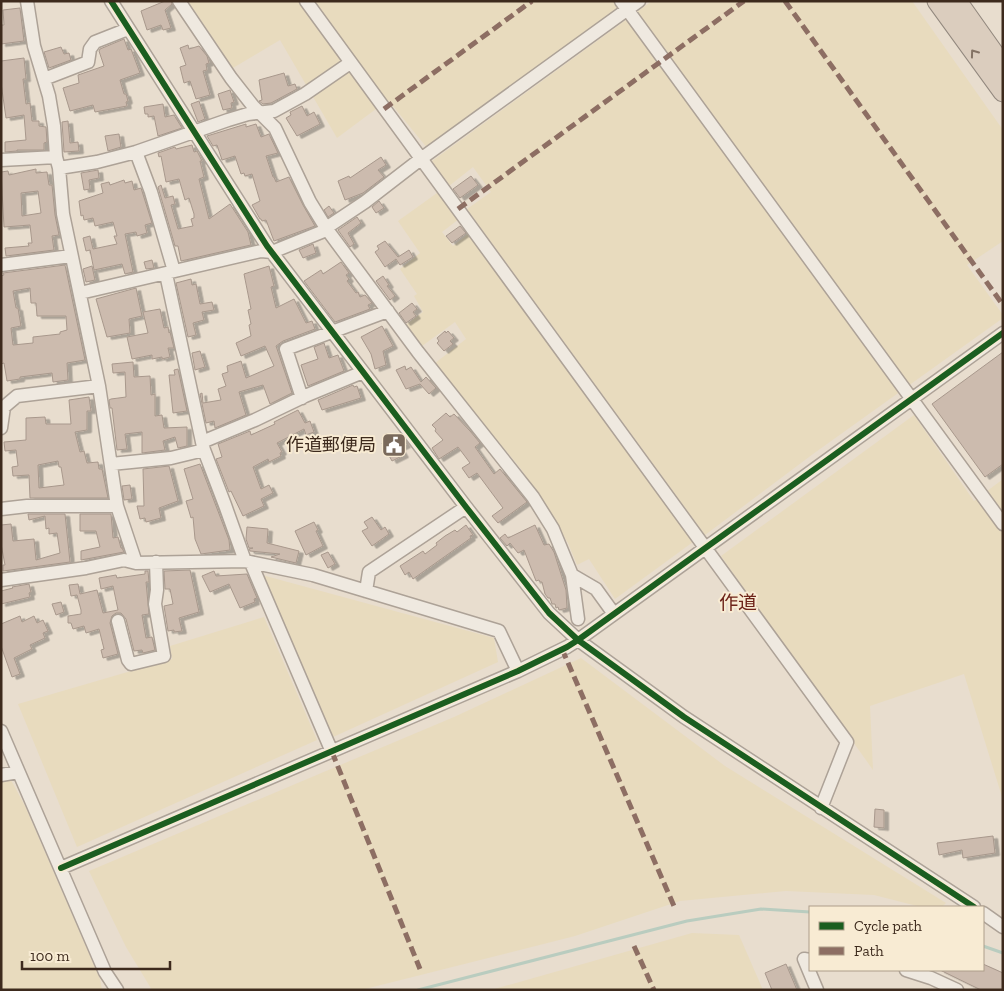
<svg xmlns="http://www.w3.org/2000/svg" width="1004" height="991" viewBox="0 0 1004 991" font-family="'Zilla Slab','Noto Sans JP',serif">
<defs>
<filter id="shadow"><feDropShadow dx="4.5" dy="2.5" stdDeviation="0" flood-color="#0004"/></filter>
</defs>
<rect width="100%" height="100%" fill="#e8ddce"/>
<path fill="#e8dbbe" d="M188,1H630L428,149L388,100L337,138L280,40L233,68Z
M652,1H912L1003,130V241L967,265L1003,315V318L813,454L705,535L467,209L491,192L473,167L449,186L432,161Z
M437,193L459,219L442,232L453,246L468,234L635,459L693,542L615,599L589,559L577,565L568,543L521,469L434,364L466,339L455,322L422,346L404,326L423,312L414,296L417,294L400,269L420,253L398,221Z
M914,415L974,501L1003,479V800L964,674L870,706L873,770L721,556Z
M262,575L494,638L498,662L333,737Z
M264,617L317,740L77,847L18,704L172,659L170,646Z
M581,658L725,766L946,903L942,907H921L874,895L786,891L680,901L575,936L361,990H152L126,947L89,871L454,717Z
M11,780L25,806L100,979L102,990H1V782Z
M692,933L739,935L763,990H491Z"/>
<g fill="none" stroke-linecap="round" stroke-linejoin="round">
<path stroke="#b9ccbf" stroke-width="3" d="M983,946L1003,953
M418,990L687,921L761,909L810,912"/>
</g>
<path fill="#ccbbae" stroke="#a8988c" fill-rule="evenodd" filter="url(#shadow)" d="M165,1H171L172,4L165,10L171,28L163,30L161,25L147,30L141,11Z
M20,8L24,41L1,44V25H4L3,10Z
M124,39L128,50L131,49L140,73L120,80L124,94H126L128,101L126,102L127,106L95,112L93,105L70,111L63,88L79,83L78,75L104,66L99,51L100,49Z
M188,45L189,49L199,46L207,56L209,63L206,64L207,70L203,71L210,95L196,99L190,81L184,83L180,67L186,65L180,48Z
M61,47L64,54L69,53L71,60L49,68L44,52Z
M24,58L26,79H23L26,104L30,103L32,121H39V126L46,127L47,142L44,143V150H17V151L5,152V142L26,140L24,115L6,118L1,83V61Z
M284,73L288,86L295,84L297,89L271,103L263,104L259,101L262,100L259,80Z
M230,90L234,102L231,103L232,108L223,110L218,94Z
M199,101L205,119L198,122L191,104Z
M163,104L165,117L174,115L182,128L158,136L154,116L148,117V114H145L144,107Z
M302,106L307,116L314,112L320,124L297,136L286,118L291,115L290,112Z
M68,121L70,143L78,142L79,151L64,152L62,122Z
M246,124V127L256,124L261,137L269,134L278,153L266,156L273,177H274L276,182L289,177L303,205L315,226L274,241L266,220L262,221L261,219H260L252,205L260,201L252,174L245,176L244,173L241,174L235,156L222,160L217,145L213,146L207,136Z
M119,134L121,147L108,151L105,136Z
M192,145L194,152L197,151L202,161H200L204,177L199,179L209,219L230,204L248,232L251,245L181,261L178,246H175L158,187L161,185L165,198L173,196L175,204L171,205L178,229L193,226L191,219L194,218V214L189,198L185,200L179,179L166,182L161,156L159,157L158,153L175,147L176,149Z
M381,157L386,165L378,170L384,177L363,193L345,200L338,181L349,176L350,178Z
M36,169V173L47,172L49,185H52L55,215L59,235L52,236L54,250L6,256L5,248L29,246L28,243H32L30,225L4,227L1,172L8,171L9,175ZM38,191L41,213L22,216L21,193Z
M98,170L99,178L89,180L90,189L84,190L81,173Z
M471,176L478,185L460,198L453,189Z
M124,180L125,183L132,181L134,190L141,188L152,223L145,225L147,233L137,236L136,232L125,234L133,272L125,274L122,264L94,270L90,250L86,251L83,238L90,236L93,249L117,244L114,236H117L113,222L95,226L93,218L84,220L83,215L81,216L79,201L103,193L101,184L109,182L110,185Z
M379,201L384,208L376,213L372,207Z
M329,206L334,213L328,217L324,210Z
M357,217L361,223L348,233L354,244L350,247L338,230Z
M460,226L466,233L452,243L446,236Z
M385,241L398,257L409,250L413,257L400,265L396,259L385,267L375,252L379,249L377,246Z
M313,244L316,253L303,258L299,250Z
M152,260L154,268L146,269L144,262Z
M341,262L349,273L346,275L349,279L347,281L356,293L358,292L360,297L365,295L372,303L368,305L370,309L335,322L304,281L321,270L323,274Z
M65,265L85,360L67,363L68,380L53,382L52,373L20,377V379L7,381L4,363L1,364V276L4,275L3,273ZM30,288L31,303H36L37,316H66L67,330L60,332V334L33,337V343L13,345L11,328L21,326L18,308H16L13,291Z
M92,266L95,280L86,282L83,269Z
M269,266L274,286L271,287L276,308L294,299L306,323L312,321L315,329L283,341L276,346L292,393L270,404L263,385L239,392L246,415L215,428L214,421L206,423L200,394L202,393L203,403L221,400L218,389L226,386L222,374L228,372L227,366L241,361L246,378L274,366L265,346L241,356L236,343L251,336L249,325L251,324L248,310L251,309L244,274Z
M383,276L389,285L387,286L395,296L390,300L376,281Z
M191,279L192,285L196,284L200,304L212,302L214,310L202,312L204,320L193,323L196,335L188,337L176,283Z
M136,288L142,316L129,319L130,333L107,337L96,299Z
M412,303L417,309L413,312L416,316L406,323L399,313Z
M160,309L164,328L168,327L169,333L170,332L174,348H168L170,357L162,359V357L152,359V355L132,359L127,337L148,333L143,312Z
M382,326L393,346L383,351L386,365L375,369L371,354L361,337Z
M445,331L446,333L448,331L454,338L450,341L453,344L444,351L437,343L439,341L437,338Z
M324,343L329,358L338,355L344,371L308,386L301,365L318,359L314,347Z
M200,351L205,367L195,370L192,353Z
M1003,352V464L985,477L932,404Z
M133,362L134,377L150,376L151,395L155,394V416L162,415L164,428L187,427V446L178,448L175,437L163,441L165,450L142,453V432L125,434L127,449L117,450L112,408H110L109,400L111,399L126,397L125,372L113,373L112,364Z
M405,366L406,370L411,367L421,382L426,377L436,388L429,394L420,384L406,389L396,370Z
M178,369L187,411L173,413L169,375H175L174,370Z
M353,385L354,387L357,386L361,398L322,410L318,400Z
M89,397L91,411H87V430L75,432L80,452L84,451L87,463L98,462L99,469H102L108,498H30L29,475L13,476L12,467L18,466L16,450L5,451L4,442L26,440V418L45,417L46,424H71L69,400ZM58,461L59,467H61L64,485L39,488L38,465Z
M298,410L305,423L310,421L314,432L306,435L304,429L277,443L282,452L280,453L281,456L269,462L268,459L253,467L261,489L269,485L273,493L261,499L264,506L243,516L231,491L229,492L216,459L222,457L218,444L250,431L251,435L275,424L274,422Z
M446,413L450,417L454,414L470,431L480,443L475,447L494,474L500,469L527,502L498,523L492,516L503,508L477,473L469,478L462,468L470,463L458,447L439,459L432,448L443,440L435,431L436,429L432,425Z
M400,434L406,445L400,448L404,455L392,461L382,443Z
M200,464L229,540L230,550L201,554L195,539L193,517L191,518L186,501L193,499L184,469Z
M169,466L178,501L159,508L161,518L146,522L145,518L140,519L137,506H144L143,469Z
M130,485L132,499L124,500L122,486Z
M28,514H65L70,562L3,571V565H5L1,544V525L11,524L13,541L34,539L36,560L60,553L57,533L49,534V528L46,529L45,516L29,520Z
M80,514H111L113,538L118,537L121,548H122L124,552L81,560V551L100,547L96,531H80Z
M372,517L381,530L385,527L389,534L372,546L362,531L368,528L364,522Z
M314,522L318,530L316,531L323,546L306,555L295,531Z
M466,525L473,535L470,536L471,538L413,579L409,572L405,575L400,566L423,551L425,554L437,545L436,543L445,536L455,530L457,532Z
M535,525L544,545L549,544L554,552L566,590L567,608L559,610L558,607L556,608L555,604H552L550,598H548L545,594L542,582H540L539,580L536,581L524,550L518,553L510,543L507,546L500,538L505,534L508,538Z
M247,527L268,529L267,543L299,551L296,563L271,557L280,554L250,551L249,549L253,548H249L246,539Z
M328,552L335,564L328,568L321,555Z
M190,570L199,612L179,618L182,631L174,632V630L168,631L164,606L173,604L170,589H165L164,571Z
M145,571H148L149,582H146L149,614L142,615L146,638L152,637L155,650L143,653L142,650L134,651L126,619L121,613H116L112,616L110,623L118,654L103,658L101,650L104,649L99,629L86,633L84,626L73,629L71,623H68V616L81,614V610L77,595L71,596L69,585L78,584L80,594L97,590L103,613L118,610L113,586L101,589L99,578L116,575L117,578L145,574Z
M214,571L216,576L247,574L257,598L254,599L255,602L240,608L229,584L210,592L202,576Z
M29,584L31,592L29,593L30,597L1,604V591L13,588L12,587Z
M61,602L64,612L56,615L52,604Z
M20,616L22,622L34,616L37,623L43,620L48,631L43,633L45,638L30,645L32,649L14,658L20,674L12,677L1,646V624Z
M875,809L884,810V828L874,827Z
M993,836L995,853L963,858L962,850L939,855L937,843Z
M786,964L797,990H772L765,973Z
M983,964L1003,973V990H981L940,970H983Z"/>
<g fill="none" stroke-linecap="round" stroke-linejoin="round">
<defs>
<path id="minor" d="M27,1L34,46L49,96L54,126L56,157L59,168L63,214L99,386L117,506L136,563
M111,1L267,246L466,507L549,613L578,640L684,717L974,907
M179,1L231,78L253,106L275,128L310,202L326,228L418,352L533,497L553,529L572,575L578,619
M306,1L847,742L821,808
M621,1L1003,524
M44,79L88,62L90,49L95,42L128,29
M136,152L151,192L174,271
M1,160L56,157
M59,168L97,162L136,152L228,120L248,114L274,111L305,94L350,63
M1,265L71,256
M166,274L202,442
M80,293L261,251L272,252L324,231L326,228L365,202L422,158L639,1
M302,398L286,349L388,311
M1,428L4,407L17,396L99,386
M204,450L225,505L245,561
M111,464L171,458L204,450L202,442L255,420L305,396L363,372
M1,509L27,506H117
M251,563L332,752
M572,575L596,589L614,614
M1,580L86,568L124,560L136,563L245,561L313,575L499,631L518,671
M366,591L369,572L466,507
M118,621L128,660L131,664L164,656L155,604L157,590L156,562
M1,731L105,972L117,990
M1,775L18,772
M61,868L518,671L567,647L578,640L1003,333
M983,913L1003,927
M810,960L804,959L817,990
M906,970L931,978L957,990"/>
<path id="highway" d="M937,1L1003,92
M957,1L1003,66"/>
</defs>
<use href="#minor" stroke="#ada297" stroke-width="15"/>
<use href="#highway" stroke="#92887e" stroke-width="21"/>
<use href="#minor" stroke="#efe9e0" stroke-width="12"/>
<use href="#highway" stroke="#dbcdbe" stroke-width="19"/>
<path stroke="#8d6e63" stroke-width="5" stroke-dasharray="10 5" stroke-linecap="butt" d="M785,1L1003,305
M384,109L532,1
M458,209L744,1
M562,649L674,906
M332,752L420,969
M634,946L654,990"/>
<defs>
<path id="cycleway" d="M111,1L267,246L466,507L549,613L578,640L684,717L974,907
M61,868L518,671L567,647L578,640L1003,333"/>
</defs>
<use href="#cycleway" stroke="#f8ebd3" stroke-width="9"/>
<use href="#cycleway" stroke="#1b5e20" stroke-width="6"/>
</g>
<defs><path id="oneway-chevron" d="M-2-3.5L2.5 0L-2 3.5" fill="none" stroke-width="1.6" stroke-linecap="round" stroke-linejoin="round" transform="scale(1.25)"/></defs>
<use stroke="#847365" href="#oneway-chevron" transform="translate(974 53) rotate(-126)"/>
<defs>
<symbol id="civic-square" viewBox="-11 -11 22 22"><rect x="-9" y="-9" width="18" height="18" rx="4" fill="#79695b" stroke="#f8ebd3"/><path d="M-.6-6.5H3V-4.5H.6V-3L4-1V1h2V6H-6V1h2V-1L-.6-3ZM-1.2 2.5V6h2.4V2.5Z" fill="#fff"/></symbol>
</defs>
<g fill-rule="evenodd">
<use href="#civic-square" x="380" y="431" width="28" height="28"/>
</g>
<g text-anchor="middle" stroke-width="4" stroke-linejoin="round" paint-order="stroke">
<g font-size="18" fill="#3d2a1d" stroke="#f8ebd3" text-anchor="end">
<text x="376" y="451">作道郵便局</text>
</g>
<g font-size="19" fill="#6d2319" stroke="#f8ebd3">
<text x="738" y="609">作道</text>
</g>
</g>
<rect width="1004" height="991" fill="none" stroke="#3d2a1d" stroke-width="5"/>
<rect x="809" y="906" width="175" height="65" fill="#f8ebd3" stroke="#ad9e8a"/>
<rect x="819" y="922" width="25" height="8" fill="#1b5e20" stroke="#ad9e8a"/>
<text x="854" y="931" font-size="15" fill="#3d2a1d">Cycle path</text>
<rect x="819" y="947" width="25" height="8" fill="#8d6e63" stroke="#ad9e8a"/>
<text x="854" y="956" font-size="15" fill="#3d2a1d">Path</text>
<path d="M22 961v8h148v-8" fill="none" stroke="#3d2a1d" stroke-width="2.5"/>
<text x="30" y="961" font-size="15" fill="#3d2a1d" stroke="#f8ebd3" stroke-width="4" paint-order="stroke">100 m</text>
</svg>
